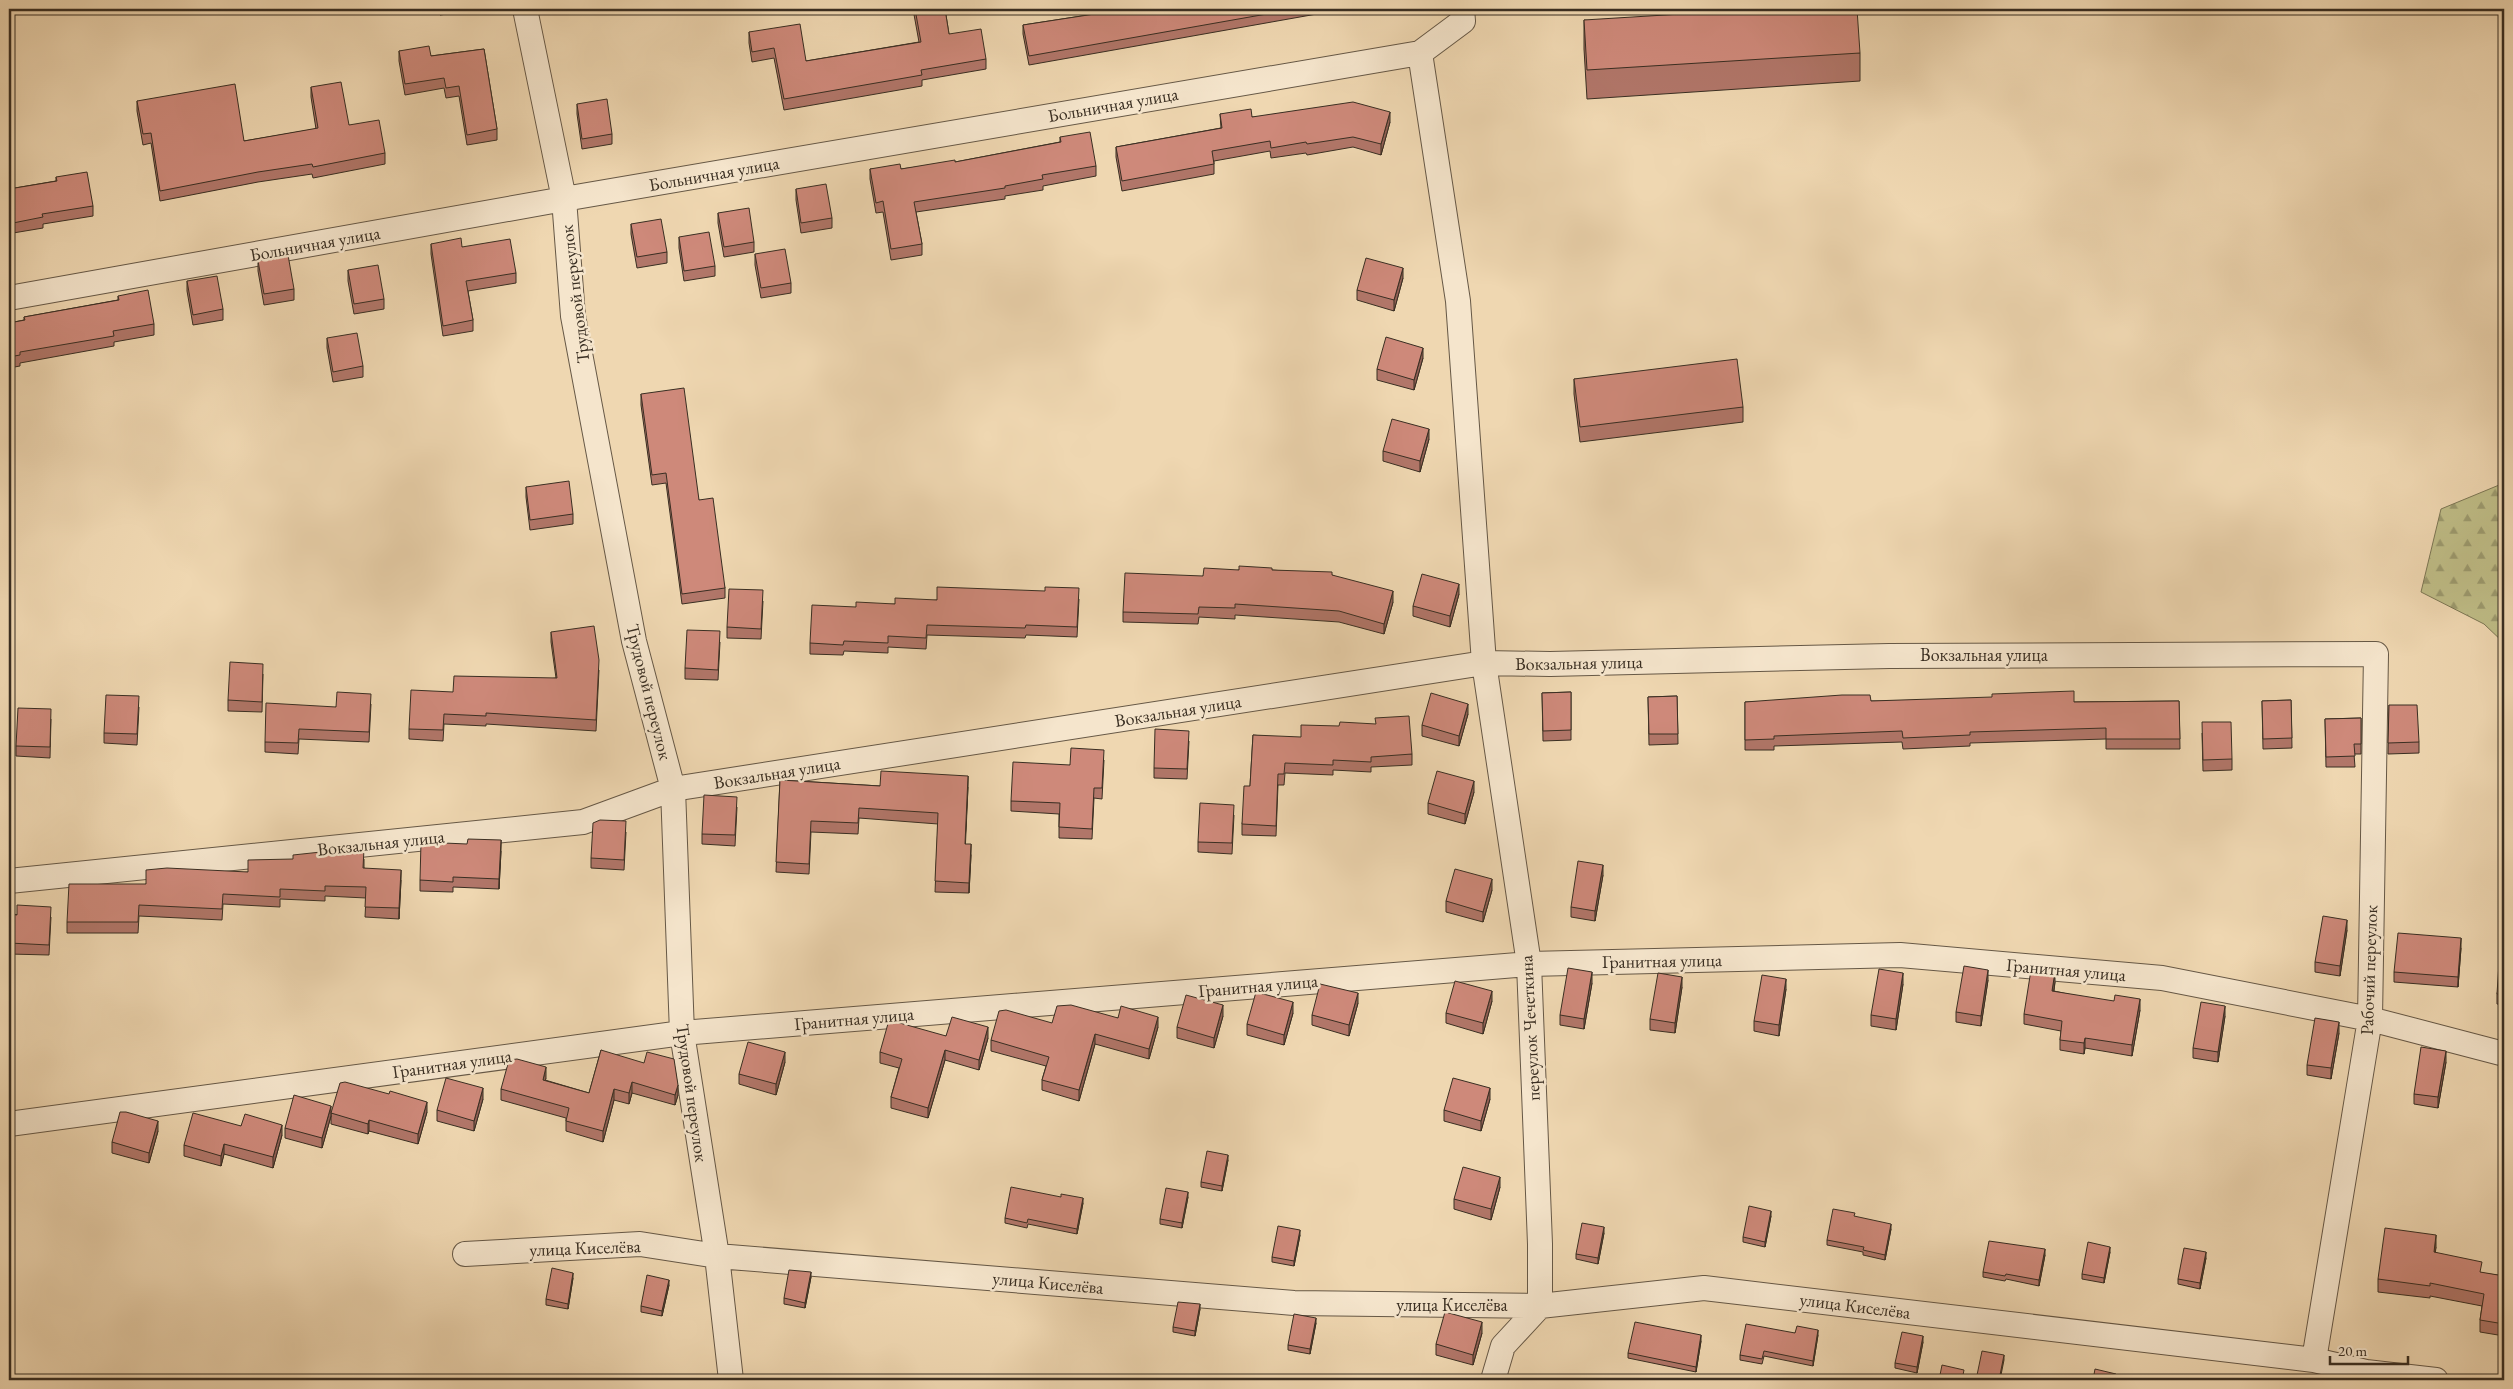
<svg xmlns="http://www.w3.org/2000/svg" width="2513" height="1389" viewBox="0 0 2513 1389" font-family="'EB Garamond',serif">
<defs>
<pattern id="forest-firs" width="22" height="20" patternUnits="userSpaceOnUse" patternTransform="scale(1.25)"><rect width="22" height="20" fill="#bfbd87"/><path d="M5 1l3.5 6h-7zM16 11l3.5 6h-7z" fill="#9c9a6e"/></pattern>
</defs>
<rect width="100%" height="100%" fill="#efd7b1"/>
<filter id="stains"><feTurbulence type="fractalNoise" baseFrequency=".004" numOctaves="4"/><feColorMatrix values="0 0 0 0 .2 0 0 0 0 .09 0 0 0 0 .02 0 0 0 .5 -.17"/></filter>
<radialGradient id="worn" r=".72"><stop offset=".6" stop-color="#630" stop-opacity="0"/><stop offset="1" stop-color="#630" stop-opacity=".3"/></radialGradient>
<path fill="url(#forest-firs)" stroke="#7c7654" d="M2504,483V643L2484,624L2421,592L2441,509Z"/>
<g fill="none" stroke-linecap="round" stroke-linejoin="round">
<defs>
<path id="street" d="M525,9L564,199L573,316L634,641L673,789L682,1033L717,1256L731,1380
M1462,9L1463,21L1420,53L1458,301L1484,663L1529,964L1540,1244V1306L1503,1346L1493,1380
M9,298L564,199L1420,53
M9,881L583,822L673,789L1484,663L1550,664L1889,656L2376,654L2370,1019L2314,1360
M9,1124L682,1033L1529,964L1900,955L2162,978L2370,1019L2504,1054
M465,1254L640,1244L717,1256L1294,1303L1540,1306L1704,1288L2314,1360L2366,1372L2436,1380"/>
</defs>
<use href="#street" stroke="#665846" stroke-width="26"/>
<use href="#street" stroke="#f5e5cc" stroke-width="24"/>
</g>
<path fill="#b17669" stroke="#392e22" d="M439,9H483L440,15Z
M913,9H945L949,34L986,59V69L922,80V86L784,110L774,58L752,62L749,43V32L806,61L919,42Z
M1127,9H1345L1029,65L1023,34V25Z
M1584,20L1860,53V81L1587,99L1584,49Z
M484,49L497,129V140L467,145L459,96L446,98L444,88L405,95L399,61V51L431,56Z
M311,87L349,125L385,153V164L313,178L312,174L258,182L160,201L151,143L143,145L137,111V101L244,141L316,129L311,97Z
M577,104L612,134V144L582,149L577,114Z
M1220,114L1252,117L1390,122L1381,155L1353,147L1307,155L1306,153L1271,158L1270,151L1214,161V174L1122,191L1116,157V147L1221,128Z
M1060,137L1096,166V176L1043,186V190L1005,196V199L916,212L922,244V255L891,260L883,212L876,213L870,179V169H901L955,162L1060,142Z
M56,177L93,206V216L43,224V228L13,233L9,209V189L56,181Z
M796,189L832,218V228L801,233L796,200Z
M718,213L754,242V252L724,257L718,223Z
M631,224L667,252V263L637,268L631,234Z
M679,237L715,266V276L684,281L679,248Z
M431,244L462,247L516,273V283L468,291L473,320V331L443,336L431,254Z
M755,254L791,283V293L761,298L755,265Z
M258,261L294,289V300L264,305L258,271Z
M348,270L384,299V309L354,314L348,281Z
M1403,278L1394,311L1357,300V290Z
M187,281L223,309V320L193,325L187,291Z
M118,296L154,324V335L114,342V346L20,363V366L9,368V323L24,320V317L118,300Z
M327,338L363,366V377L333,382L327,348Z
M1423,358L1414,390L1377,380V369Z
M1574,379L1743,407V422L1580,442L1574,394Z
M641,394L699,500L725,588V598L682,604L666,483L652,485L641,405Z
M1429,439L1420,472L1383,461V451Z
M526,487L573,514V524L530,530L526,497Z
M1239,570H1272L1332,575L1393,602L1384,634L1339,622L1235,615V619L1199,617L1198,624L1123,622V612L1203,576Z
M1459,594L1450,627L1413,616V606Z
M1079,599L1077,637L1026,635L1025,638L927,635L926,649L888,647V653L844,651L843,655L810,654V643L856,607L895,604L937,600Z
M763,601L761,639L727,638V627Z
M551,632L599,670L596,731L486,724V726L444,724L443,741L409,739V729L453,692L556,678L551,642Z
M720,642L718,680L685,679V668Z
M263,674L262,712L228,711V700Z
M1571,692V740L1543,741L1542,693Z
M1677,696L1678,744L1649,745L1648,697Z
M2291,700L2292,748L2263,749L2262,701Z
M1871,701L2074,702L2179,701L2180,749H2106V739L1970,743V746L1903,749L1902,742L1774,746V750H1745V702Z
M371,704L369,742L299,739L298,754L265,752V742L336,707Z
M2389,705L2419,742V753L2388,754Z
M139,707L137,745L104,743V733Z
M1468,714L1459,746L1422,736V725Z
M2361,718V754H2354L2355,767H2326L2325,719Z
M51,719L50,758L16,756V746Z
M2202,733L2232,759V770L2203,771Z
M1253,735L1412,754V765L1371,767V772L1333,770V775L1285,773L1284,785H1278L1276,836L1242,835V824L1250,786Z
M1189,741L1187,779L1154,778V768Z
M1104,760L1102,799L1094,798L1092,839L1059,838V814L1011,811V801L1070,765Z
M780,780L880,786L968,787L965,844L971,855L969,893L935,892L938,824L859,818L858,834L811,832L809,874L776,872Z
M1474,792L1465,824L1428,814V803Z
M737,807L735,846L702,844V834Z
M1234,815L1232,854L1198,852V842Z
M626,832L624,870L591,868V858Z
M501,851L499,889L453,887V892L420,891V880Z
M364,859V868L401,880L399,919L365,917L366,898L325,896V901L280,899V907L223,904L222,920L139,916L138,933H67V922L146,884L248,872Z
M1603,875L1595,921L1571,917V907Z
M1492,890L1483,922L1446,912V901Z
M9,914L51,917L49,955L9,954Z
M2347,930L2340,976L2315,972V962Z
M2461,948L2458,987L2394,982V972Z
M2504,963V1005L2497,1004V994Z
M1988,980L1981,1026L1956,1022V1012Z
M2055,982L2054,991L2140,1010L2132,1056L2085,1048L2084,1054L2060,1050V1040L2061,1031L2024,1024V1014Z
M1592,983L1584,1029L1560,1025V1015Z
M1903,984L1896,1030L1871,1026V1015Z
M1682,987L1675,1033L1650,1030V1019Z
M1786,989L1779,1036L1754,1031V1021Z
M1492,1001L1483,1034L1446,1023V1013Z
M1358,1003L1349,1036L1312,1025V1015Z
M1293,1013L1284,1045L1247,1035V1024Z
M1223,1016L1214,1048L1177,1038V1027Z
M2225,1016L2218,1062L2193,1058V1048Z
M1118,1018L1158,1027L1149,1059L1095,1044L1079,1101L1042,1090V1080L1046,1066L991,1051V1040Z
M2339,1033L2331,1079L2307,1075V1065Z
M946,1036L988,1038L979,1070L945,1060L928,1118L891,1108V1097L899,1068L880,1063V1052Z
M601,1050L678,1095L675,1105L632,1093L629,1104L614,1100L603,1142L566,1131V1118L501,1100V1089L546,1078L545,1080L589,1093Z
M785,1062L776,1095L739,1084V1074Z
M2446,1062L2438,1108L2414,1104V1094Z
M483,1099L474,1131L437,1121V1110Z
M1490,1099L1481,1131L1444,1121V1110Z
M427,1112L418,1144L369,1131L368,1134L331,1124V1113Z
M331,1116L322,1148L285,1138V1128Z
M241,1126L282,1135L273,1168L224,1154L221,1166L184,1156V1145Z
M158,1131L149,1163L112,1153V1142Z
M1228,1160L1222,1191L1201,1187V1182Z
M1500,1187L1491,1220L1454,1209V1199Z
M1188,1197L1182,1228L1160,1224V1219Z
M1083,1203L1077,1234L1028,1224L1027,1228L1005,1223V1218Z
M1771,1216L1765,1247L1743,1242V1237Z
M1855,1217L1891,1229L1885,1260L1863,1255V1252L1827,1245V1240Z
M1604,1233L1598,1264L1576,1259V1254Z
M1300,1235L1294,1266L1272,1262V1257Z
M2436,1247L2435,1252L2482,1273L2504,1276V1336L2480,1332V1320L2482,1306L2430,1296V1298L2378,1292V1279Z
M2110,1252L2104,1283L2082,1279V1274Z
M2045,1255L2039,1286L2006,1279L2005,1281L1983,1277V1272Z
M2206,1258L2200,1289L2178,1284V1279Z
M811,1277L805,1308L784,1304V1298Z
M573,1278L568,1309L546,1305V1299Z
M669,1285L662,1316L641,1312V1306Z
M1200,1309L1195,1336L1173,1332V1327Z
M1316,1323L1310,1354L1288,1350V1345Z
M1482,1333L1473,1365L1436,1355V1344Z
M1795,1333L1818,1335L1813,1366L1764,1356L1762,1364L1740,1360V1355Z
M1701,1341L1696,1372L1628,1358V1353Z
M1923,1342L1917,1373L1895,1368V1363Z"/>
<path fill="#906055" stroke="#392e22" d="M1390,112V122L1381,155V144Z
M1403,268V278L1394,311V300Z
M1423,348V358L1414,390V380Z
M1429,429V439L1420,472V461Z
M1459,584V594L1450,627V616Z
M1393,591V602L1384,634V624Z
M1468,704V714L1459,746V736Z
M968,776V787L965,854V844Z
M1474,781V792L1465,824V814Z
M501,840V851L499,889V879Z
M971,844V855L969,893V883Z
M1603,865V875L1595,921V911Z
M401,870V880L399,919V908Z
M1492,879V890L1483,922V912Z
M2347,920V930L2340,976V966Z
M2461,938V948L2458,987V977Z
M1988,970V980L1981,1026V1016Z
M1592,972V983L1584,1029V1019Z
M2055,972V982L2052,1001V991Z
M1903,973V984L1896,1030V1019Z
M1682,977V987L1675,1033V1023Z
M1786,979V989L1779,1036V1025Z
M1492,991V1001L1483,1034V1023Z
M1358,993V1003L1349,1036V1025Z
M2140,999V1010L2132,1056V1045Z
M1293,1002V1013L1284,1045V1035Z
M1223,1005V1016L1214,1048V1038Z
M2225,1006V1016L2218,1062V1052Z
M1158,1017V1027L1149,1059V1049Z
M2339,1022V1033L2331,1079V1068Z
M988,1027V1038L979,1070V1060Z
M1095,1034V1044L1079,1101V1090Z
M2085,1038V1048L2084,1054V1043Z
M945,1050V1060L928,1118V1108Z
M2446,1051V1062L2438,1108V1097Z
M785,1052V1062L776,1095V1084Z
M546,1067V1078L543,1090V1080Z
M632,1082V1093L629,1104V1093Z
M678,1085V1095L675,1105V1095Z
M483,1088V1099L474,1131V1121Z
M1490,1088V1099L1481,1131V1121Z
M614,1089V1100L603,1142V1131Z
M427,1102V1112L418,1144V1134Z
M331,1106V1116L322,1148V1138Z
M369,1120V1131L368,1134V1124Z
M158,1121V1131L149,1163V1153Z
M282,1125V1135L273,1168V1157Z
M224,1144V1154L221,1166V1156Z
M1228,1155V1160L1222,1191V1186Z
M1500,1177V1187L1491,1220V1209Z
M1188,1192V1197L1182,1228V1223Z
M1083,1198V1203L1077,1234V1229Z
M1771,1211V1216L1765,1247V1242Z
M1891,1224V1229L1885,1260V1255Z
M1604,1227V1233L1598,1264V1258Z
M1300,1230V1235L1294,1266V1261Z
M2436,1235V1247L2434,1264V1252Z
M2110,1247V1252L2104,1283V1278Z
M2045,1249V1255L2039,1286V1280Z
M2206,1252V1258L2200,1289V1283Z
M811,1272V1277L805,1308V1303Z
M573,1273V1278L568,1309V1304Z
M669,1280V1285L662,1316V1311Z
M1200,1304V1309L1195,1336V1331Z
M1316,1318V1323L1310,1354V1349Z
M1482,1322V1333L1473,1365V1355Z
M1818,1330V1335L1813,1366V1361Z
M1701,1335V1341L1696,1372V1367Z
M1923,1336V1342L1917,1373V1367Z
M2004,1355V1360L2000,1380H1999Z"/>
<path fill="#ce897a" stroke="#392e22" d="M915,9H945L949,34L981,29L986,59L921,70L922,75L784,99L774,48L752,52L749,32L800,24L806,61L921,42Z
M1127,9H1295L1029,56L1023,25Z
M1762,9H1857L1860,53L1587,70L1584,20Z
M429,46L431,56L484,49L497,129L467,135L459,86L446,88L444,78L405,84L399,51Z
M341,82L349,125L379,120L385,153L313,167L312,164L258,172L160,191L151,133L143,134L137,101L235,84L244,141L318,128L311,87Z
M607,99L612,134L582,139L577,104Z
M1353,102L1390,112L1381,144L1353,137L1307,144L1306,142L1271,148L1270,141L1212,151L1214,164L1122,181L1116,147L1222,128L1220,114L1251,109L1252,117Z
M1090,132L1096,166L1042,175L1043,179L1005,186V188L914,202L922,244L891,249L883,201L876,203L870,169L900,164L901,169L955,160V162L1061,142L1060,137Z
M87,172L93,206L42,214L43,217L13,223L9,198V189L57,181L56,177Z
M826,184L832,218L801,223L796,189Z
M749,208L754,242L724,247L718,213Z
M661,219L667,252L637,257L631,224Z
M709,232L715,266L684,271L679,237Z
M461,238L462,247L510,239L516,273L466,281L473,320L443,326L431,244Z
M785,249L791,283L761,288L755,254Z
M288,255L294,289L264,294L258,261Z
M1366,258L1403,268L1394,300L1357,290Z
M378,265L384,299L354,304L348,270Z
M217,276L223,309L193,315L187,281Z
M148,290L154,324L113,331L114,336L20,352V355L9,357V323L25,320L24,317L119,300L118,296Z
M357,333L363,366L333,372L327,338Z
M1386,337L1423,348L1414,380L1377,369Z
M1737,359L1743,407L1580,427L1574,379Z
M684,388L699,500L713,498L725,588L682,594L666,473L652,475L641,394Z
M1392,419L1429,429L1420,461L1383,451Z
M569,481L573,514L530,520L526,487Z
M1239,566L1272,568V570L1332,572V575L1393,591L1384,624L1339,611L1235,604V608L1199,607L1198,614L1123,612L1125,573L1203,576L1204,568L1239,570Z
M1422,574L1459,584L1450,616L1413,606Z
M937,587L1045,591V587L1079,588L1077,627L1026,625L1025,628L927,625L926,638L888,636V643L844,641L843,645L810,643L812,605L856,607V602L895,604V598L937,600Z
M729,589L763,590L761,629L727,627Z
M594,626L599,660L596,720L486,713V716L444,714L443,730L409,729L411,690L453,692L454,676L557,678L551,632Z
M687,630L720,631L718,670L685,668Z
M230,662L263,664L262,702L228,700Z
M2074,691V702L2179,701L2180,739H2106V728L1970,732V735L1903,738L1902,731L1774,736V739L1745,740V702L1842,695H1870L1871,701L1992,697V694Z
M337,692L371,694L369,732L299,729L298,743L265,742L266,703L336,707Z
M1571,692V730L1543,731L1542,693Z
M1431,693L1468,704L1459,736L1422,725Z
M106,695L139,696L137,734L104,733Z
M1677,696L1678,734H1649L1648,697Z
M2291,700L2292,738L2263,739L2262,701Z
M2389,705H2417L2419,742L2388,743Z
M18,708L51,709L50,747L16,746Z
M1409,716L1412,754L1371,757V762L1333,760V765L1285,763L1284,774H1278L1276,826L1242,824L1244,786H1250L1253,735L1301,737V725L1339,726L1340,722L1376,724L1375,718Z
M2361,718V744H2354L2355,756L2326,757L2325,719Z
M2202,722H2231L2232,759L2203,760Z
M1155,729L1189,731L1187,769L1154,768Z
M1071,748L1104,750L1102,788H1094L1092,829L1059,827L1060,803L1011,801L1013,762L1070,765Z
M881,771L968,776L965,844H971L969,883L935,881L938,813L859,808L858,823L811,821L809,864L776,862L780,780L880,786Z
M1437,771L1474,781L1465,814L1428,803Z
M704,795L737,797L735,835L702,834Z
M1200,803L1234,805L1232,843L1198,842Z
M600,820L626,821L624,860L591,858L593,823Z
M468,839L501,840L499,879L453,877V882L420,880L421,842L467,844Z
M358,848L364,849L363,868L401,870L399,908L365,907L366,887L325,886V891L280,889V897L223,894L222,909L139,905L138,922H67L69,884H146V870L167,868L248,872V860L293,859V855Z
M1578,861L1603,865L1595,911L1571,907Z
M1455,869L1492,879L1483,912L1446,901Z
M17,905L51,907L49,945L9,943V914L17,915Z
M2323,916L2347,920L2340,966L2315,962Z
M2398,933L2461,938L2458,977L2394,972Z
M2499,963H2504V994H2497Z
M1964,966L1988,970L1981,1016L1956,1012Z
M1568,968L1592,972L1584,1019L1560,1015Z
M1879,969L1903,973L1896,1019L1871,1015Z
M2031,970L2055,972L2052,991L2114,1001L2115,995L2140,999L2132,1045L2085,1038L2084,1043L2060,1040L2062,1021L2024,1014Z
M1658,973L1682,977L1675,1023L1650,1019Z
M1762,975L1786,979L1779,1025L1754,1021Z
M1455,981L1492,991L1483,1023L1446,1013Z
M1320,984L1358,993L1349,1025L1312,1015Z
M1256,992L1293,1002L1284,1035L1247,1024Z
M1186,995L1223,1005L1214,1038L1177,1027Z
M2201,1002L2225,1006L2218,1052L2193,1048Z
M1071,1005L1118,1018L1121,1006L1158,1017L1149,1049L1095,1034L1079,1090L1042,1080L1049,1057L991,1040L999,1011L1006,1010L1052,1023L1057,1006Z
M952,1017L988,1027L979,1060L945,1050L928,1108L891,1097L902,1059L880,1052L889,1020L946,1036Z
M2315,1018L2339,1022L2331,1068L2307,1065Z
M748,1042L785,1052L776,1084L739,1074Z
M2421,1047L2446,1051L2438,1097L2414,1094Z
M601,1050L644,1063L647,1052L674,1059L678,1085L675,1095L632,1082L629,1093L614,1089L603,1131L566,1121L569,1108L501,1089L509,1060L517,1059L546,1067L543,1080L589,1093Z
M446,1078L483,1088L474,1121L437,1110Z
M1453,1078L1490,1088L1481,1121L1444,1110Z
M345,1082L389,1094L390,1091L427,1102L418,1134L369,1120L368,1124L331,1113L340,1083Z
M294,1095L331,1106L322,1138L285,1128Z
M120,1112H126L158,1121L149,1153L112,1142Z
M193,1113L241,1126L245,1114L282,1125L273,1157L224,1144L221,1156L184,1145Z
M1207,1151L1228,1155L1222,1186L1201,1182Z
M1463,1167L1500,1177L1491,1209L1454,1199Z
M1011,1187L1061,1197V1194L1083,1198L1077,1229L1028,1219L1027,1223L1005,1218Z
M1166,1188L1188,1192L1182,1223L1160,1219Z
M1749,1206L1771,1211L1765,1242L1743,1237Z
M1833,1209L1855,1213L1854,1216L1891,1224L1885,1255L1863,1250L1864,1247L1827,1240Z
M1582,1223L1604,1227L1598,1258L1576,1254Z
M1278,1226L1300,1230L1294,1261L1272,1257Z
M2385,1228L2436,1235L2434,1252L2482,1262L2480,1272L2504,1276V1324L2480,1320L2484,1294L2430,1283V1286L2378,1279Z
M1989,1241L2045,1249L2039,1280L2006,1274L2005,1276L1983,1272Z
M2088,1242L2110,1247L2104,1278L2082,1274Z
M2184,1248L2206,1252L2200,1283L2178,1279Z
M552,1268L573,1273L568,1304L546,1299Z
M789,1270L811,1272L805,1303L784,1298Z
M647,1275L669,1280L662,1311L641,1306Z
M1178,1302L1200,1304L1195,1331L1173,1327Z
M1445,1312L1482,1322L1473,1355L1436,1344Z
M1294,1314L1316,1318L1310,1349L1288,1345Z
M1635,1322L1701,1335L1696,1367L1628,1353Z
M1746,1324L1795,1333L1797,1326L1818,1330L1813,1361L1764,1351L1762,1359L1740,1355Z
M1902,1332L1923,1336L1917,1367L1895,1363Z
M1982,1351L2004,1355L1999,1380H1976Z
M1942,1365L1964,1370L1962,1380H1939Z
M2095,1369L2116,1374L2115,1380H2093Z"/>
<g text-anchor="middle" stroke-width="5" stroke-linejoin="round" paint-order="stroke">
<g font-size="18" fill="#392e22" stroke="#f5e5cc">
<text transform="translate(1113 105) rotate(-10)" y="6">Больничная улица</text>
<text transform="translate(714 174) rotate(-10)" y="6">Больничная улица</text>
<text transform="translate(315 244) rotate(-10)" y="6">Больничная улица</text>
<text transform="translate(575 294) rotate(-97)" y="6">Трудовой переулок</text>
<text x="1984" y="661">Вокзальная улица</text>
<text transform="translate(1579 663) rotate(-1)" y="6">Вокзальная улица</text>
<text transform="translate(649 692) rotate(76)" y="6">Трудовой переулок</text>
<text transform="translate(1178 711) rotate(-9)" y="6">Вокзальная улица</text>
<text transform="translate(777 773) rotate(-9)" y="6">Вокзальная улица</text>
<text transform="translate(381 843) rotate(-6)" y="6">Вокзальная улица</text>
<text transform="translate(1662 961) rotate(-1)" y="6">Гранитная улица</text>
<text transform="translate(2066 970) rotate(5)" y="6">Гранитная улица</text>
<text transform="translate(2369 970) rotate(-88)" y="6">Рабочий переулок</text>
<text transform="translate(1258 986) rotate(-5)" y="6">Гранитная улица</text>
<text transform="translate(854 1019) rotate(-5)" y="6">Гранитная улица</text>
<text transform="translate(1530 1028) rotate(-93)" y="6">переулок Чечеткина</text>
<text transform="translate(452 1064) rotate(-8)" y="6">Гранитная улица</text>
<text transform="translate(692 1093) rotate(82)" y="6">Трудовой переулок</text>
<text transform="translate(585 1248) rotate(-2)" y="6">улица Киселёва</text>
<text transform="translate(1048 1283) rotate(5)" y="6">улица Киселёва</text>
<text x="1452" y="1311">улица Киселёва</text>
<text transform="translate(1855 1306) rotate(7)" y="6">улица Киселёва</text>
</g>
</g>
<rect width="2513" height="1389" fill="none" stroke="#efd7b1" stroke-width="30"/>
<rect x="10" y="10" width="2493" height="1369" fill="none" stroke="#392e22" stroke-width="2.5"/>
<rect x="15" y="15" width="2483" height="1359" fill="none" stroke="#392e22"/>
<path d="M2330 1356v8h78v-8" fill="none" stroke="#392e22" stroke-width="2.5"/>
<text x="2338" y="1356" font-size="15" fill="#392e22" stroke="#f5e5cc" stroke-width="4" paint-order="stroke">20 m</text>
<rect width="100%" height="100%" filter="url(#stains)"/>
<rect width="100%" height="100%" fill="url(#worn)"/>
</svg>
